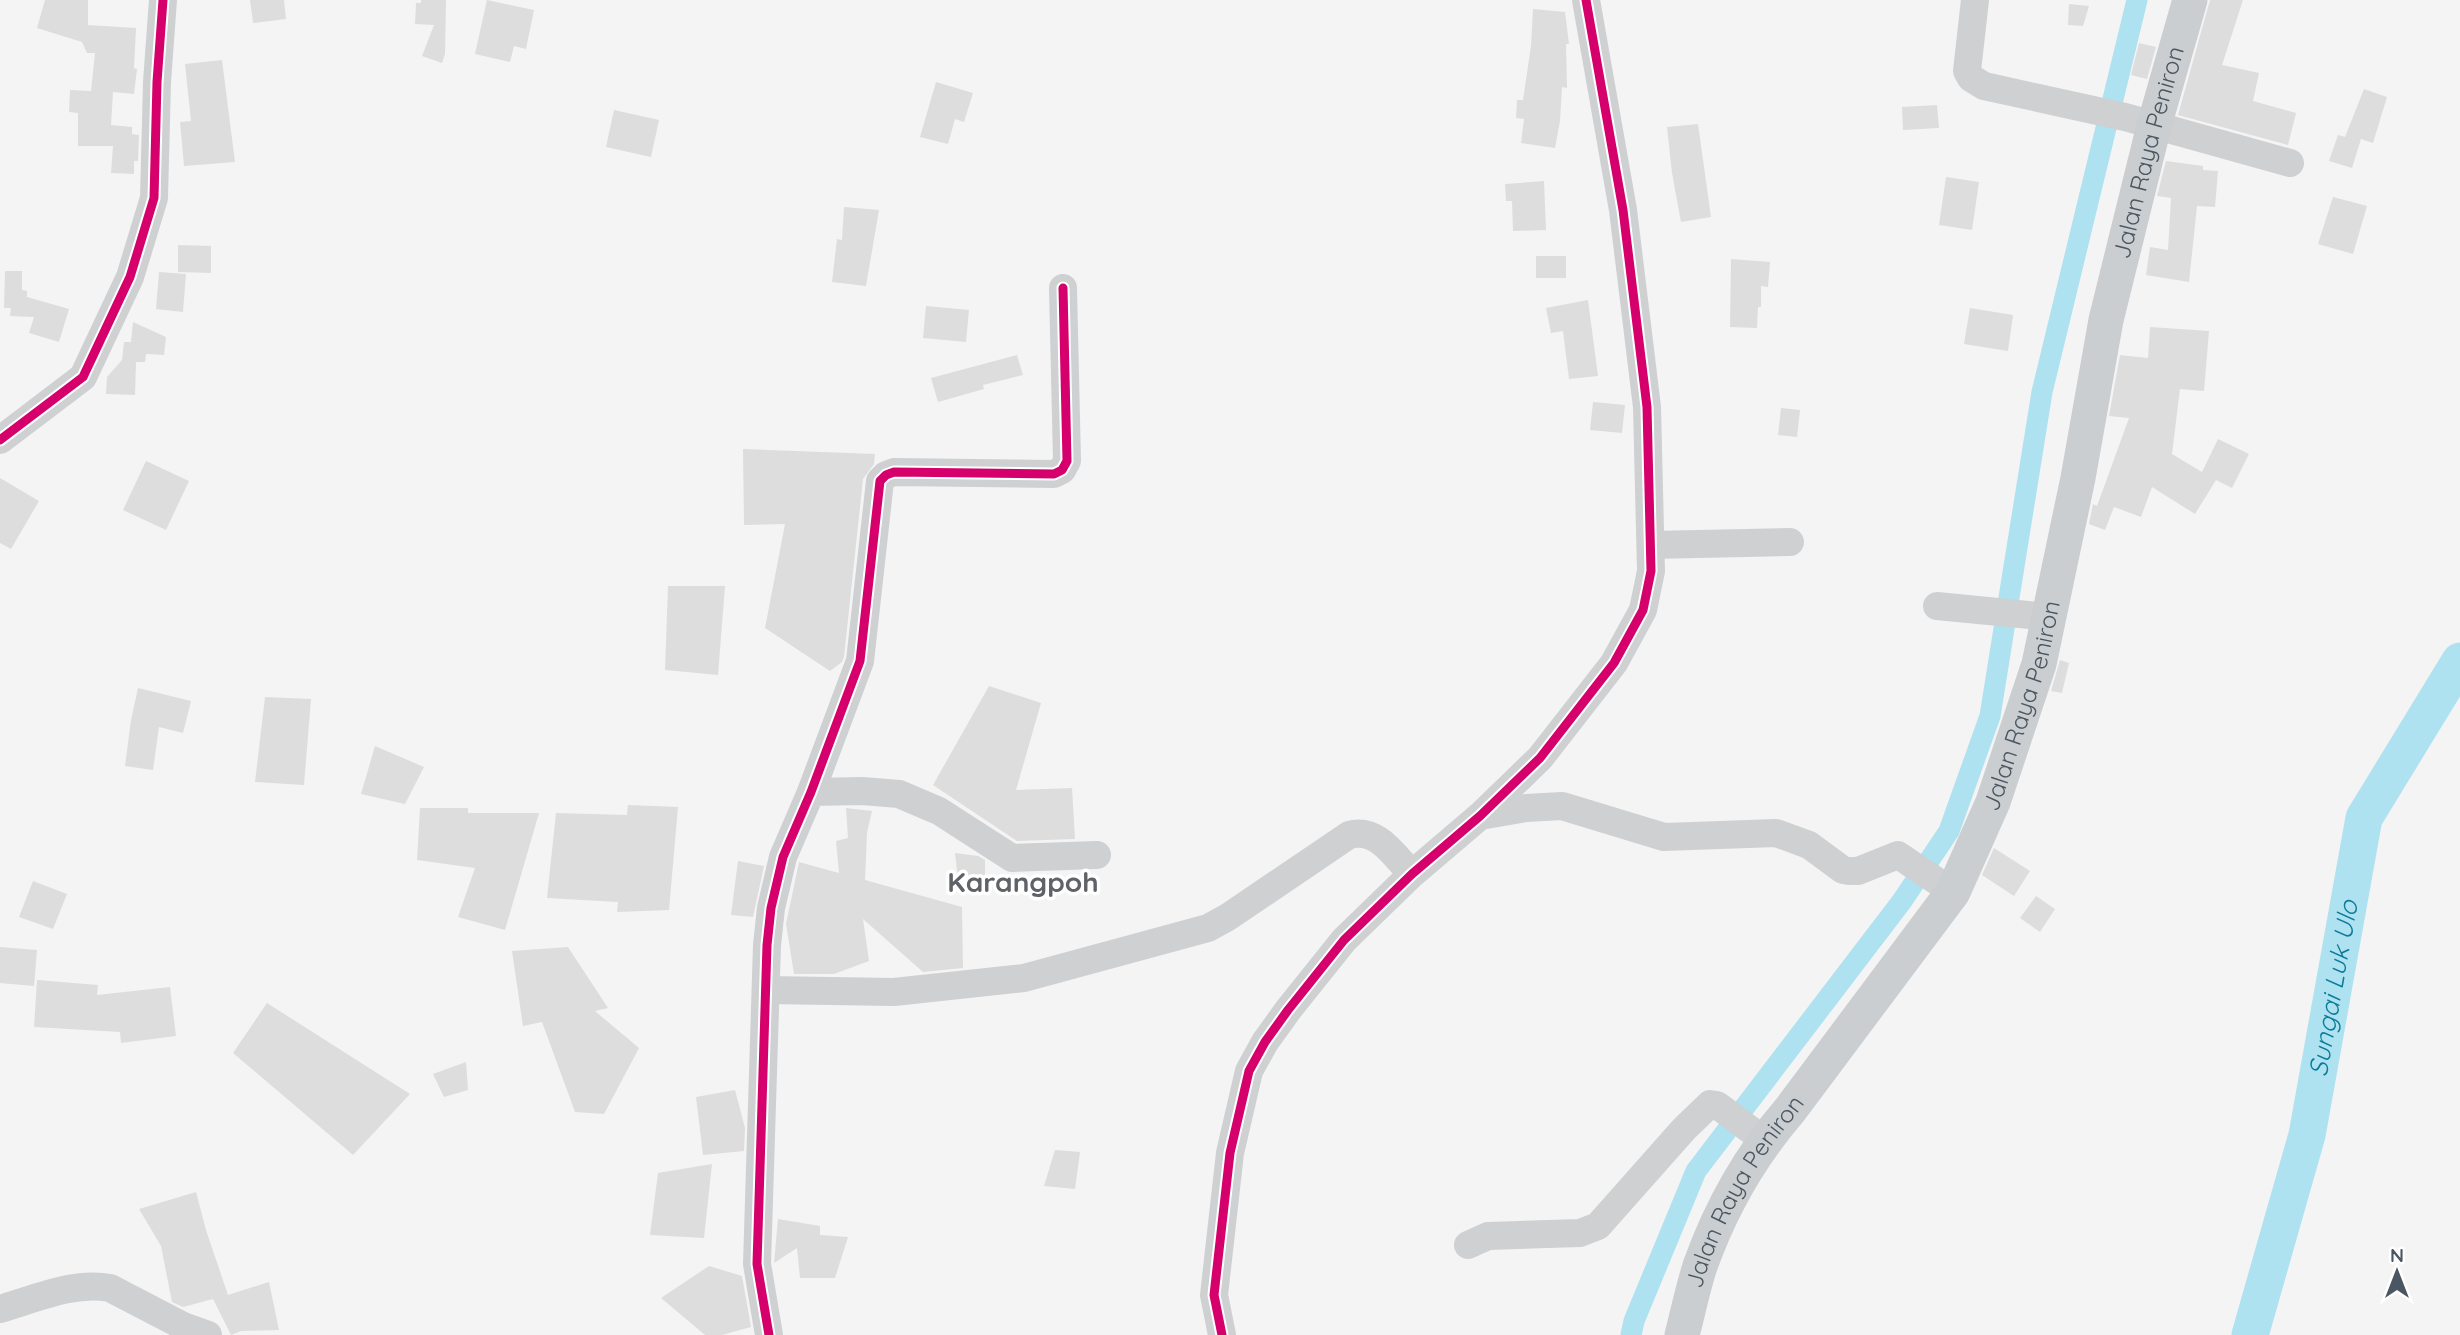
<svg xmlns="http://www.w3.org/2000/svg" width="2460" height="1335" viewBox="0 0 2460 1335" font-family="Quicksand,sans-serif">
<rect width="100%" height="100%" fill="#f4f4f4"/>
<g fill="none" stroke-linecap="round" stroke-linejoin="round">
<path stroke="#aee2f0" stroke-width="21" d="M1631,1335L1634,1321L1696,1171L1902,901L1949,831L1990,716L2042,392L2137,0"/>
<path stroke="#aee2f0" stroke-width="37" id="s1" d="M2250,1335L2307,1135L2364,818L2460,661"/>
</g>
<path fill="#ddddde" d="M45,0H88V25L136,28L134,68L137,69L134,94L113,92L111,125L132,127V134L139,135L138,161H134V174L111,173L113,146H78V113L69,112L70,90L91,91L95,53H87L82,42L37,28Z
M250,0H284L286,19L253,23Z
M421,0H446L445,54L442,63L422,56L434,25L415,24L416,3H421Z
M487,0L534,10L526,49L514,46L510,62L475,54Z
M2210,0H2243L2222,65L2259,73L2253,101L2296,113L2288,145L2178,115Z
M2069,4L2089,6L2083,26L2068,25Z
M1533,9L1565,12L1569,44H1566L1567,88L1562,87L1560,121L1555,148L1521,143L1524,119L1516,118L1517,100H1523L1531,46Z
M2139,43L2156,47L2147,79L2131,75Z
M222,60L235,162L184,166L180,122L191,121L185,64Z
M936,82L973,93L964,122L955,119L948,144L920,137Z
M2364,89L2387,97L2373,143L2361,139L2352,168L2329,161L2338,135L2345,137Z
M1937,105L1939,128L1903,130L1902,107Z
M614,110L659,120L651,157L606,147Z
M1698,124L1711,217L1681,222L1672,173L1667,127Z
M2166,161L2203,166V170L2218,171L2215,207L2197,206L2189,282L2146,275L2150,247L2168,250L2171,198L2157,196Z
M1946,177L1979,182L1972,230L1939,225Z
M1544,181L1546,230L1513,231L1512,201H1506L1505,184Z
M2333,197L2367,206L2353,254L2318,244Z
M844,207L879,210L866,286L832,282L837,239L842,240Z
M178,245L211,246V273L178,272Z
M1536,256H1566V278H1536Z
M1731,259L1770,262L1768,287L1761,286V307H1758L1757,328L1730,327Z
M5,271H22V290L27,291V297L69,309L59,342L29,333L34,317L10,316L11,308H4Z
M159,272L186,274L183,312L156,309Z
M1588,300L1598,376L1569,379L1563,331L1551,333L1546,308Z
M926,306L969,310L966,342L923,338Z
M1970,308L2013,315L2008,351L1964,344Z
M133,322L166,337L164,355L146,354L145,362H136L135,395L106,394L107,377L122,360L124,342H131Z
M2150,327L2209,331L2204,391L2180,389L2172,454L2202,472L2218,439L2249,454L2232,488L2216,480L2195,514L2152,487L2141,517L2114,507L2105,530L2089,524L2093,504L2097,506L2129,418L2109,416L2120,355L2148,358Z
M1017,355L1023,375L983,385L984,389L938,402L931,378Z
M1593,402L1625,405L1622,433L1590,430Z
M1781,408L1800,410L1797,437L1778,435Z
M743,449L875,454L874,464L863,479L844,657L842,662L830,671L765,628L785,524L744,525Z
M146,461L189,481L166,530L123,510Z
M0,478L39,501L11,549L0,543Z
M668,586H725L718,675L665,670Z
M2060,660L2069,663L2062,693L2051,691Z
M989,686L1041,703L1016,790L1072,788L1075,839L1017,841L933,785Z
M138,688L191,701L183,733L159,727L153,770L125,766L131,720Z
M265,697L311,699L304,785L255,782Z
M375,746L424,767L405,804L361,794Z
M628,805L678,807L669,910L617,912L618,902L547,898L556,813L627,815Z
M420,808H468V813H539L505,930L458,917L475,868L417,860Z
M846,808L872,811L867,833L865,880L962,907L963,968L923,972L863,919L869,961L834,974H794L786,924L799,862L839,873L836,841L848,838Z
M1994,848L2030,871L2014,896L1982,875Z
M955,853L978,856L985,860V877L958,878Z
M738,861L764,866L753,917L731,915Z
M33,881L67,894L53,929L19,917Z
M2036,896L2055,909L2040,932L2020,918Z
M0,947L37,950L34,986L0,983Z
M568,947L608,1008L595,1011L639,1048L604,1114L575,1112L542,1022L523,1026L512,951Z
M37,980L98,985L97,995L170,987L176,1036L121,1043L120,1032L34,1027Z
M267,1003L410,1094L353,1155L233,1053Z
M466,1062L468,1090L444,1097L433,1074Z
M735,1090L745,1128L744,1151L703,1155L696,1097Z
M1055,1150L1080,1152L1075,1189L1044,1186Z
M712,1164L704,1238L650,1235L658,1173Z
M196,1192L206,1230L228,1295L269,1282L279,1330L241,1331L231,1335L213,1299L183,1307L172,1302L161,1246L139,1209Z
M778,1219L820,1226V1235L848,1237L835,1278H800L797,1248L774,1263Z
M709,1266L742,1276L751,1327L722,1335H705L661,1298Z"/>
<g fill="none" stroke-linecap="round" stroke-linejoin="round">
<path stroke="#ced0d2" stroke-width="28" d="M1975,0L1967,71L1971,78L1984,86L2125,117L2290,163
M0,440L83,377L130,277L154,198L157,82L163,0
M1651,545L1790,542
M1937,606L2049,617
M811,792L862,791L899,794L939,811L1012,858L1097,855
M1480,816L1526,808L1562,806L1664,837L1776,833L1809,845L1843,870L1849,871H1858L1898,855L1953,892
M767,990L894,992L1024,978L1208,928L1228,917L1349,835C1378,827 1394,856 1412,874
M1468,1245L1488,1236L1580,1233L1598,1226L1684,1129L1710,1104L1717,1105L1764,1140
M0,1309C35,1299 74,1281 110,1288L183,1326L208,1335
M769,1335L757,1264L767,945L771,908L783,857L811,792L860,661L880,481L886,475L894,472L1054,474L1062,470L1067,461L1063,288
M1222,1335L1214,1295L1230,1153L1249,1071L1265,1042L1288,1010L1344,940L1412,874L1480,816L1540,758L1614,663L1643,610L1651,571L1647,407L1623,210L1586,0"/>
<path stroke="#caced1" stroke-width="35" id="s2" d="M1682,1335C1688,1312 1693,1288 1700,1266C1720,1210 1751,1155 1790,1110L1953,892L1993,802L2039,664L2078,478L2106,320L2154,126L2190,0"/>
<defs>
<path id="cycleway" d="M0,440L83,377L130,277L154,198L157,82L163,0
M769,1335L757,1264L767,945L771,908L783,857L811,792L860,661L880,481L886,475L894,472L1054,474L1062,470L1067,461L1063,288
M1222,1335L1214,1295L1230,1153L1249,1071L1265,1042L1288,1010L1344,940L1412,874L1480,816L1540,758L1614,663L1643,610L1651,571L1647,407L1623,210L1586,0"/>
</defs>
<use href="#cycleway" stroke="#fff" stroke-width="13"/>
<use href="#cycleway" stroke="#d6006c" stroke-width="9"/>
</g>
<g text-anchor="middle" stroke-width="7" stroke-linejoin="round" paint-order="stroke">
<g font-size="24" fill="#4a5661" stroke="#fff">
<text dy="8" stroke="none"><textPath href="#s2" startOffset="1292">Jalan Raya Peniron</textPath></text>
<text dy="8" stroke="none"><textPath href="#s2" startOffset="724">Jalan Raya Peniron</textPath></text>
<text dy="8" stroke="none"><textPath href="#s2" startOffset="158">Jalan Raya Peniron</textPath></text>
</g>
<g font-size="26" font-style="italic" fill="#0c7c9b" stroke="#fff">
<text dy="9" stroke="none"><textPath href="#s1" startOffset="357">Sungai Luk Ulo</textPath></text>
</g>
<g font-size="28" font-weight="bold" fill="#5f6368" stroke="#fff">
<text x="1023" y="892">Karangpoh</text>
</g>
</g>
<g transform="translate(2397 1272)" stroke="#ffffff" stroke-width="5" paint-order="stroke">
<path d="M0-5L12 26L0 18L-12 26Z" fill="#4a5661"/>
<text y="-10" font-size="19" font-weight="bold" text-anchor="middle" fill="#4a5661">N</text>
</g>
</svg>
